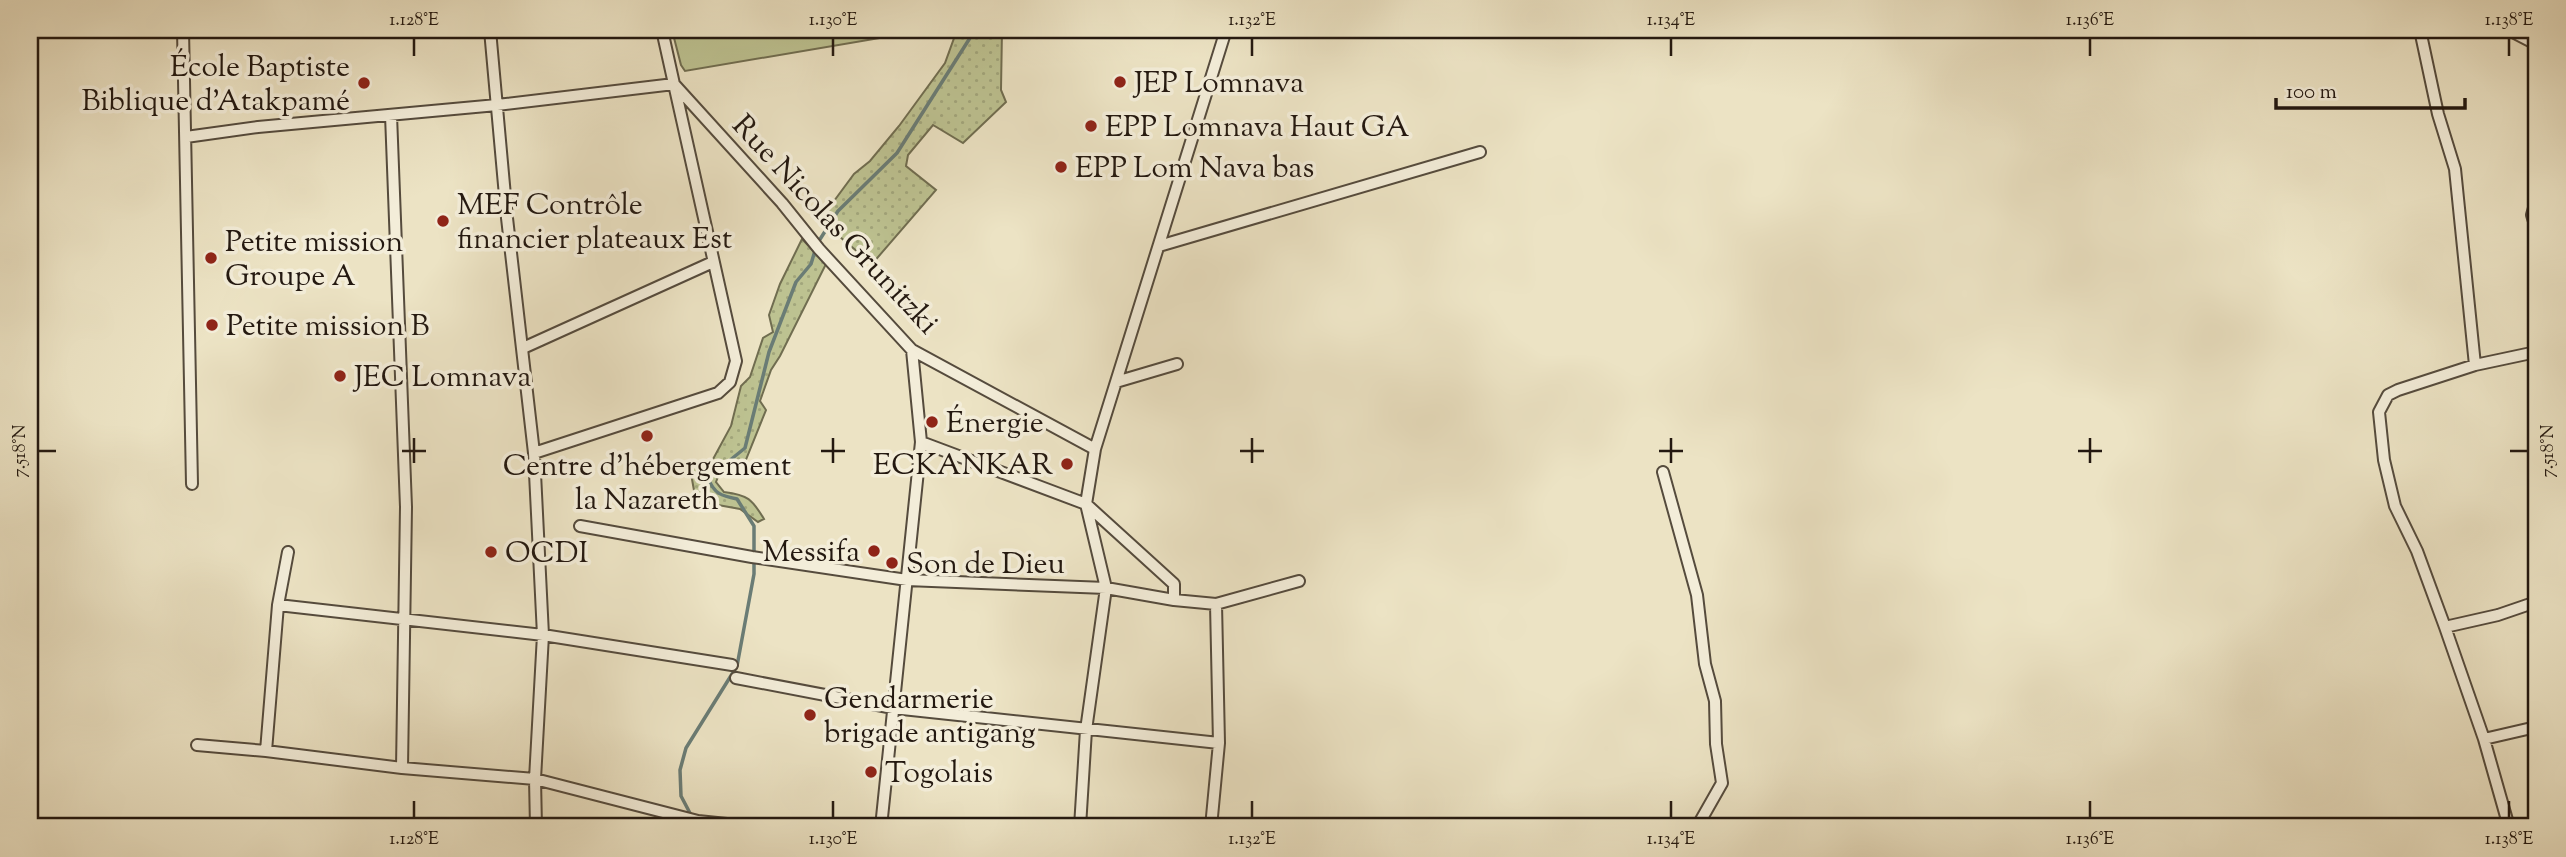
<svg xmlns="http://www.w3.org/2000/svg" width="2566" height="857" viewBox="0 0 2566 857" font-family="'Sorts Mill Goudy',serif">
<defs>
<pattern id="grass-dots" width="8" height="8" patternUnits="userSpaceOnUse" patternTransform="scale(1.75)"><rect width="8" height="8" fill="#bdc291"/><path d="M2 2h.1M6 6h.1" fill="none" stroke="#a2a67c" stroke-width="1.8" stroke-linecap="round"/></pattern>
</defs>
<rect width="100%" height="100%" fill="#ece3c4"/>
<filter id="stains"><feTurbulence type="fractalNoise" baseFrequency=".00286" numOctaves="4"/><feColorMatrix values="0 0 0 0 .2 0 0 0 0 .09 0 0 0 0 .02 0 0 0 .5 -.17"/></filter>
<radialGradient id="worn" r=".72"><stop offset=".6" stop-color="#630" stop-opacity="0"/><stop offset="1" stop-color="#630" stop-opacity=".3"/></radialGradient>
<path fill="url(#grass-dots)" stroke="#706d50" stroke-width="2" d="M957,30H1002L1001,90L1006,102L963,143L933,125L908,155L906,166L936,190L872,264L820,220L854,174L870,161L899,126L945,63Z
M802,239L826,264L780,356L771,370L760,401L766,410L743,467L718,477L716,482L724,492C748,495 752,499 764,519L758,522L740,509L707,503L695,496L690,468L692,462L712,461L731,426L741,386L750,377L763,338L773,332L769,315L780,284Z"/>
<path fill="#bdc291" stroke="#706d50" stroke-width="2" d="M672,30H914L915,32L685,71L681,65Z"/>
<g fill="none" stroke-linecap="round" stroke-linejoin="round">
<path stroke="#6a7c75" stroke-width="3.5" d="M691,815L681,796L680,770L686,748L737,666L754,574V526L737,499C722,496 714,494 708,478L745,448L769,352L796,282L811,264L817,244L838,211L897,153L975,30"/>
<defs>
<path id="minor" d="M183,30L192,484
M490,30L507,218L534,453L543,635L535,779L536,827
M662,30L674,84L782,203L819,249L912,350L1095,449
M2420,30L2438,114L2455,169L2475,365
M2509,30L2536,44
M391,115L406,507L402,768
M186,137L258,127L497,105L674,84L736,361L730,382L718,393L534,453
M2536,178V188
M2536,201L2532,215L2536,228
M1159,246L1480,152
M523,348L713,262
M1116,382L1177,364
M921,442L1086,504L1174,584V600
M1663,472L1697,595L1705,664L1715,701L1716,744L1722,783L1697,827
M580,526L752,557L907,580L1106,588L1174,600L1216,604L1299,581
M278,605L543,635L732,665
M2445,627L2498,615L2536,602
M736,678L893,708L1219,743
M2484,739L2536,727
M197,745L266,751L402,768L535,779L698,821L756,827
M266,751L278,605L288,552
M881,827L921,442L912,350
M1080,827L1086,730L1106,588L1086,504L1095,449L1226,30
M1211,827L1219,743L1216,604
M2509,827L2484,739L2445,627L2417,551L2395,506L2384,460L2379,412L2388,395L2398,390L2475,365L2536,352"/>
</defs>
<use href="#minor" stroke="#554b3d" stroke-width="14"/>
<use href="#minor" stroke="#f3edd9" stroke-width="10"/>
</g>
<path fill="none" stroke="#231810" stroke-width="2.5" d="M414,38V56M833,38V56M1252,38V56M1671,38V56M2090,38V56M2509,38V56M414,438V463M833,438V463M1252,438V463M1671,438V463M2090,438V463M38,451H56M402,451H426M821,451H845M1240,451H1264M1659,451H1683M2078,451H2102M2510,451H2528M414,801V818M833,801V818M1252,801V818M1671,801V818M2090,801V818M2509,801V818"/>
<g fill="#8f2418" stroke="#f3edd9" stroke-width="2.5">
<circle cx="1120" cy="82" r="7"/>
<circle cx="364" cy="83" r="7"/>
<circle cx="1091" cy="126" r="7"/>
<circle cx="1061" cy="167" r="7"/>
<circle cx="443" cy="221" r="7"/>
<circle cx="211" cy="258" r="7"/>
<circle cx="212" cy="325" r="7"/>
<circle cx="340" cy="376" r="7"/>
<circle cx="932" cy="422" r="7"/>
<circle cx="647" cy="436" r="7"/>
<circle cx="1067" cy="464" r="7"/>
<circle cx="874" cy="551" r="7"/>
<circle cx="491" cy="552" r="7"/>
<circle cx="892" cy="563" r="7"/>
<circle cx="810" cy="715" r="7"/>
<circle cx="871" cy="772" r="7"/>
</g>
<g text-anchor="middle" stroke-width="7" stroke-linejoin="round" paint-order="stroke">
<g font-size="30" fill="#231810" stroke="#f3edd9" text-anchor="start">
<text x="350" y="76" text-anchor="end">École Baptiste<tspan x="350" dy="34">Biblique d'Atakpamé</tspan></text>
<text x="1134" y="92">JEP Lomnava</text>
<text x="1105" y="136">EPP Lomnava Haut GA</text>
<text x="1075" y="177">EPP Lom Nava bas</text>
<text x="457" y="214">MEF Contrôle<tspan x="457" dy="34">financier plateaux Est</tspan></text>
<text x="225" y="251">Petite mission<tspan x="225" dy="34">Groupe A</tspan></text>
<text x="226" y="335">Petite mission B</text>
<text x="354" y="386">JEC Lomnava</text>
<text x="946" y="432">Énergie</text>
<text x="1053" y="474" text-anchor="end">ECKANKAR</text>
<text x="647" y="475" text-anchor="middle">Centre d'hébergement<tspan x="647" dy="34">la Nazareth</tspan></text>
<text x="860" y="561" text-anchor="end">Messifa</text>
<text x="505" y="562">OCDI</text>
<text x="906" y="573">Son de Dieu</text>
<text x="824" y="708">Gendarmerie<tspan x="824" dy="34">brigade antigang</tspan></text>
<text x="885" y="782">Togolais</text>
</g>
<g font-size="30" fill="#231810" stroke="#f3edd9">
<text transform="translate(836 224) rotate(47)" y="10">Rue Nicolas Grunitzki</text>
</g>
</g>
<rect width="2566" height="857" fill="none" stroke="#ece3c4" stroke-width="77"/>
<path d="M2276 98v10h189v-10" fill="none" stroke="#231810" stroke-width="3.5"/>
<text x="2286" y="98" font-size="21" fill="#231810" stroke="#f3edd9" stroke-width="5" paint-order="stroke">100 m</text>
<rect x="38" y="38" width="2490" height="780" fill="none" stroke="#231810" stroke-width="2.5"/>
<g font-size="18" text-anchor="middle" fill="#231810">
<text x="414" y="25">1.128°E</text>
<text x="833" y="25">1.130°E</text>
<text x="1252" y="25">1.132°E</text>
<text x="1671" y="25">1.134°E</text>
<text x="2090" y="25">1.136°E</text>
<text x="2509" y="25">1.138°E</text>
<text transform="translate(19 451) rotate(-90)" y="6">7.518°N</text>
<text transform="translate(2547 451) rotate(-90)" y="6">7.518°N</text>
<text x="414" y="844">1.128°E</text>
<text x="833" y="844">1.130°E</text>
<text x="1252" y="844">1.132°E</text>
<text x="1671" y="844">1.134°E</text>
<text x="2090" y="844">1.136°E</text>
<text x="2509" y="844">1.138°E</text>
</g>
<rect width="100%" height="100%" filter="url(#stains)"/>
<rect width="100%" height="100%" fill="url(#worn)"/>
</svg>
